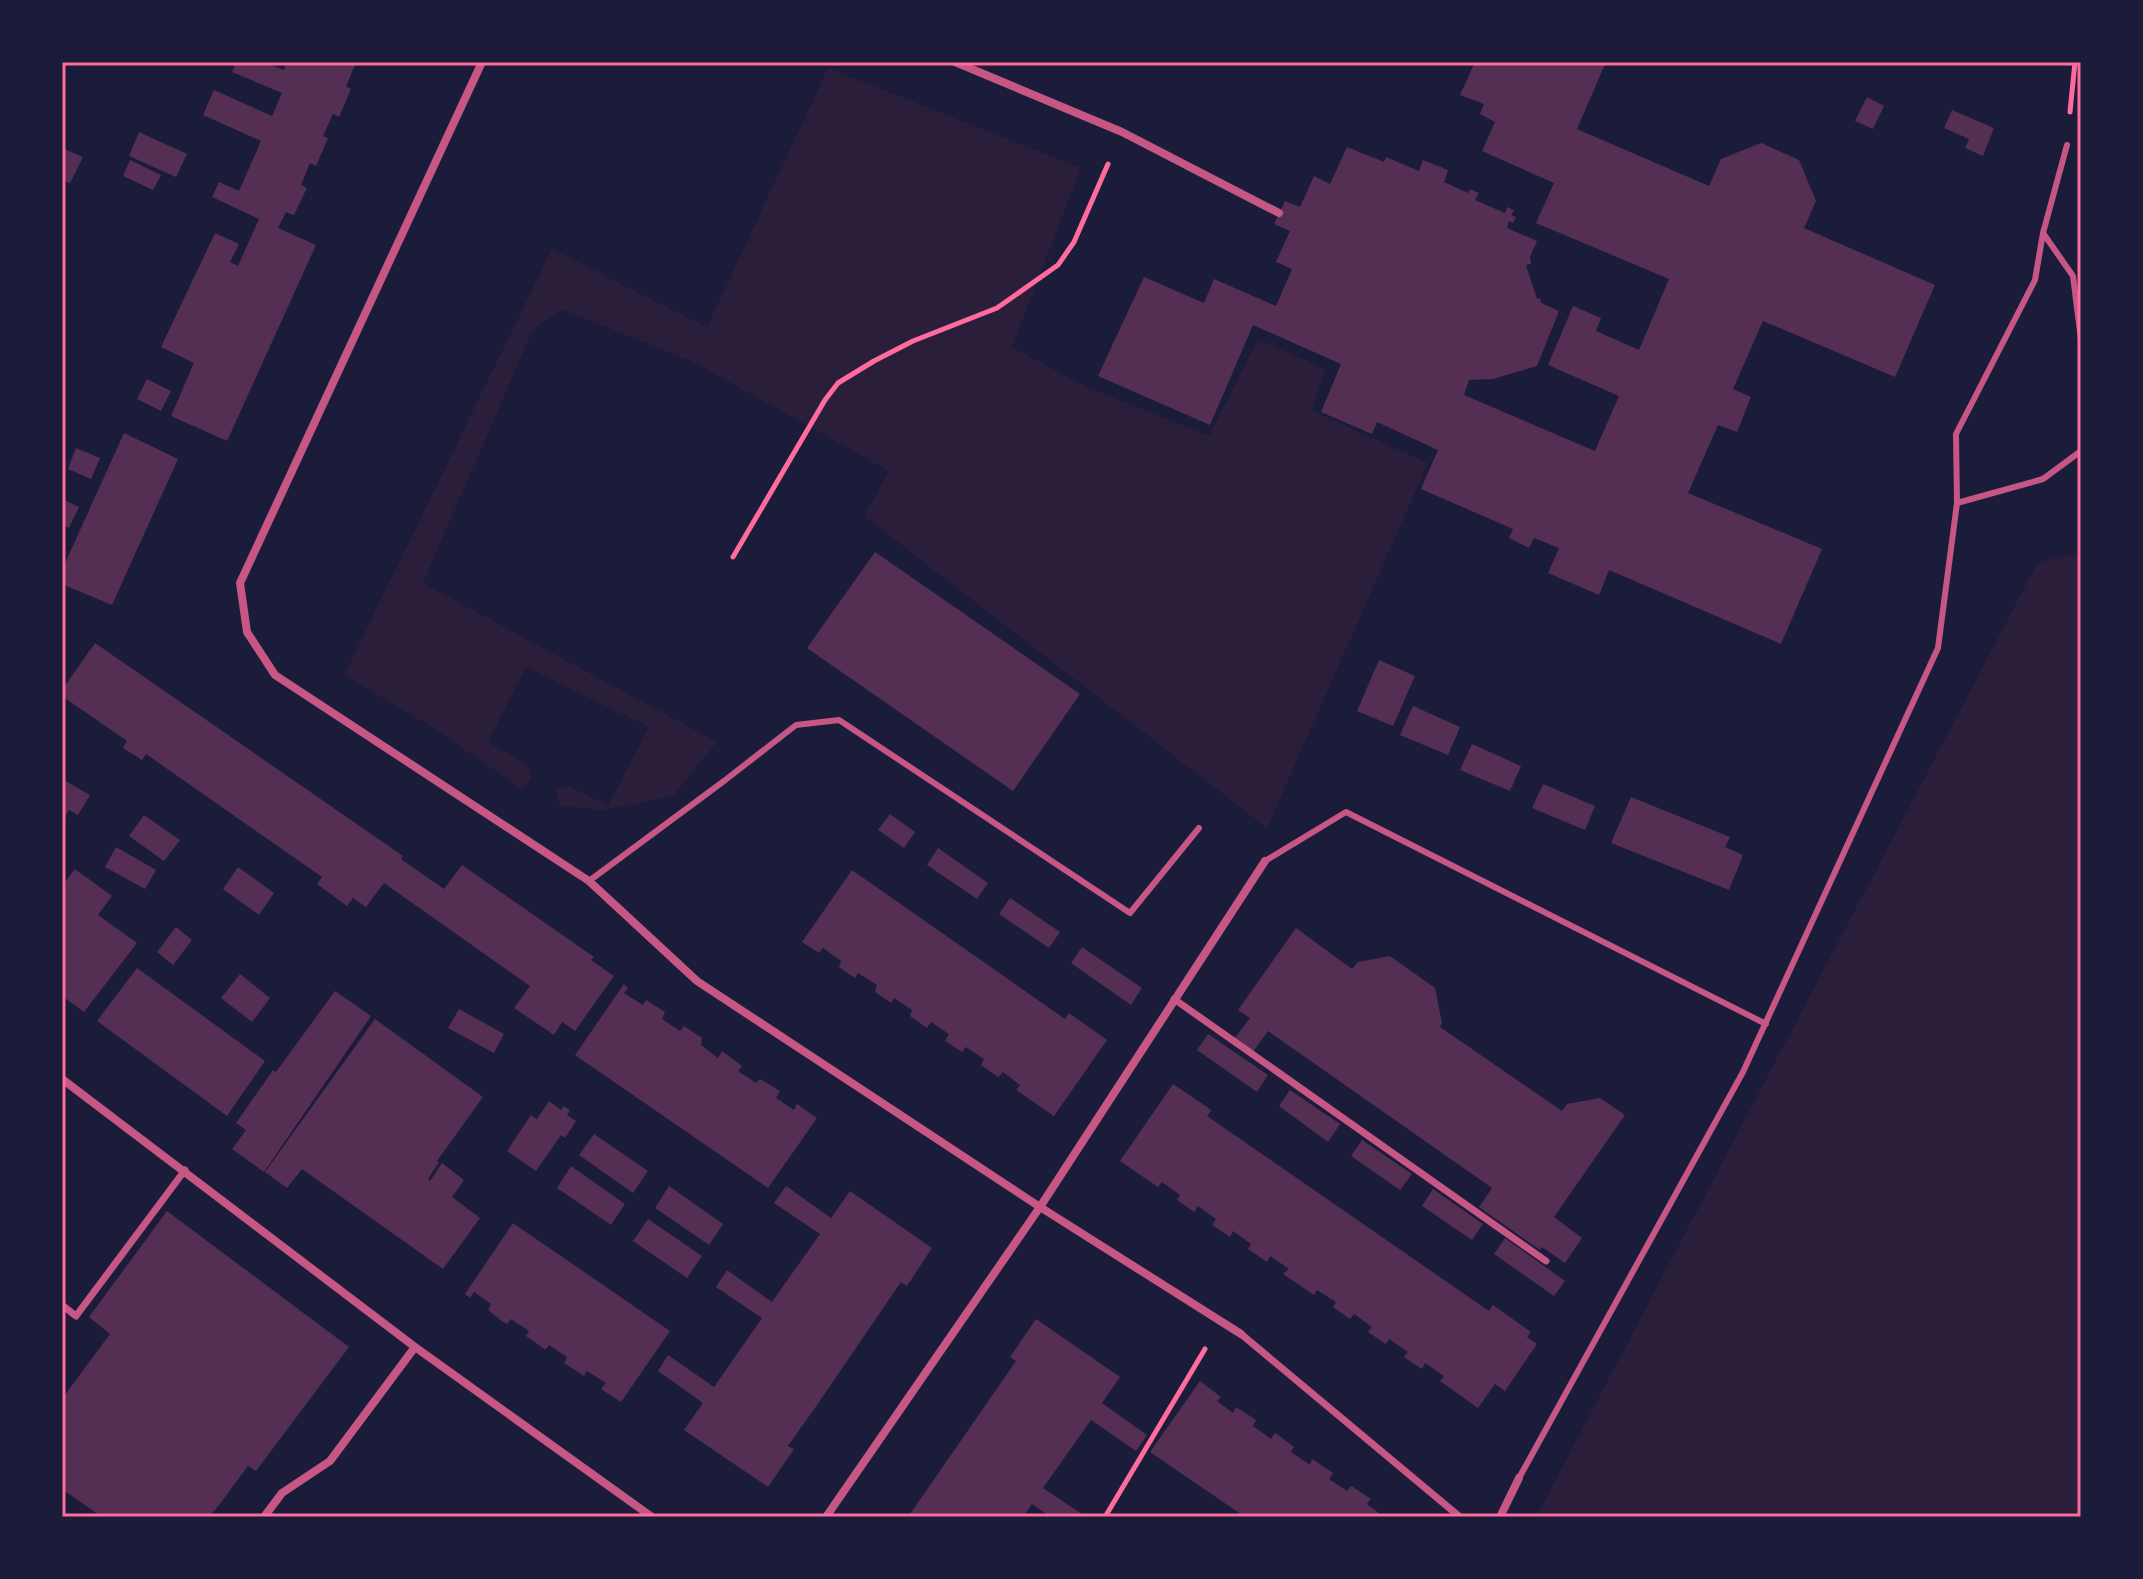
<svg xmlns="http://www.w3.org/2000/svg" width="2143" height="1579" viewBox="0 0 2143 1579" font-family="Quicksand,sans-serif">
<rect width="100%" height="100%" fill="#1b1b3a"/>
<path fill="#2a1e3b" d="M828,68L1081,168L1012,347L1085,386L1209,436L1258,339L1325,369L1311,410L1428,463L1267,828L864,516L889,471L693,362L564,310L539,324L530,336L423,583L717,742L673,796L605,810L560,806L555,789L568,786L608,805L649,727L526,667L488,742L528,765L532,776L528,784L522,789L427,724L344,675L552,249L707,327Z
M2081,552V1517H1536L2038,562Z"/>
<path fill="#542f53" d="M236,62H276L273,66L284,70L287,62H349L355,65L346,86L351,89L339,117L333,114L323,136L328,138L316,166L310,163L301,185L307,188L294,215L286,212L278,228L316,245L227,441L171,416L194,363L161,347L215,233L239,244L230,262L238,266L259,219L212,197L219,182L239,191L261,141L203,115L214,90L272,116L282,93L232,72Z
M1475,62H1606L1577,129L1709,186L1721,159L1761,143L1799,160L1816,201L1804,228L1935,285L1895,377L1763,321L1733,389L1751,397L1737,432L1718,425L1688,493L1822,549L1781,644L1609,570L1599,595L1548,573L1559,548L1534,538L1529,548L1509,538L1513,529L1421,489L1438,450L1377,422L1372,434L1321,412L1341,364L1253,325L1210,425L1098,376L1144,277L1204,303L1214,279L1276,306L1292,269L1276,262L1290,231L1274,224L1285,201L1300,207L1314,176L1330,184L1347,147L1384,162L1386,157L1419,171L1423,160L1448,170L1444,182L1468,193L1470,189L1479,193L1475,200L1505,213L1507,207L1514,210L1511,215L1516,217L1513,223L1509,221L1507,228L1537,241L1530,257L1531,264L1526,265L1537,299L1540,298L1541,303L1559,311L1537,366L1493,379L1469,380L1464,395L1595,451L1619,396L1548,365L1573,306L1601,318L1596,331L1639,350L1669,279L1536,223L1554,183L1482,151L1495,122L1480,114L1484,104L1460,95Z
M1867,97L1884,106L1873,129L1855,121Z
M1952,110L1994,128L1983,156L1965,148L1969,139L1944,128Z
M139,132L187,154L176,177L129,156Z
M62,148L83,157L70,183L62,180Z
M130,160L161,175L153,190L123,176Z
M147,379L171,391L161,411L137,399Z
M124,433L178,459L112,605L62,584V570Z
M76,448L100,458L91,479L68,469Z
M62,499L79,507L69,528L62,525Z
M875,552L1080,694L1013,791L807,648Z
M95,643L403,856L401,859L444,889L462,865L594,957L591,960L614,976L575,1031L562,1022L554,1035L514,1008L530,986L384,883L366,907L353,898L347,906L317,884L322,877L146,754L142,760L123,748L127,741L62,696V690Z
M1379,660L1415,676L1393,726L1357,711Z
M1413,706L1460,727L1448,755L1400,735Z
M1472,744L1521,766L1510,791L1460,770Z
M62,779L90,795L78,815L69,810L63,820L66,821L62,828Z
M1543,784L1595,806L1585,830L1532,808Z
M1631,797L1730,837L1725,847L1743,855L1729,890L1611,843Z
M890,814L915,832L904,848L878,830Z
M144,815L180,840L164,861L129,836Z
M116,847L156,870L145,889L105,867Z
M938,848L988,883L977,899L927,865Z
M238,867L274,893L259,915L223,889Z
M75,869L112,896L98,915L137,943L84,1012L62,996V886Z
M852,870L1065,1019L1069,1013L1107,1040L1054,1116L1016,1090L1020,1085L1003,1072L998,1077L981,1065L984,1059L966,1047L962,1052L945,1041L949,1034L931,1022L927,1028L910,1016L912,1010L894,998L891,1003L875,992L877,985L858,973L855,978L839,967L841,961L823,948L819,953L802,942Z
M1010,898L1060,932L1049,948L999,914Z
M176,927L192,940L173,965L157,952Z
M1296,928L1352,969L1358,962L1390,956L1435,988L1442,1023L1440,1027L1562,1111L1567,1104L1600,1098L1625,1115L1554,1217L1582,1238L1565,1263L1542,1247L1540,1250L1479,1207L1492,1188L1268,1031L1253,1052L1234,1039L1250,1018L1238,1010Z
M1082,947L1142,988L1131,1005L1071,963Z
M137,968L265,1061L227,1116L97,1021Z
M240,974L270,998L252,1022L221,998Z
M624,984L628,988L624,993L643,1005L646,1000L665,1012L662,1019L680,1031L684,1026L702,1038L701,1045L718,1058L722,1051L742,1066L738,1071L756,1083L760,1079L780,1091L776,1098L794,1110L797,1104L817,1118L768,1188L575,1055Z
M335,991L371,1016L264,1172L232,1149L246,1130L236,1123L273,1070L276,1072Z
M459,1009L504,1034L494,1053L448,1028Z
M375,1019L483,1097L437,1161L439,1162L428,1179L430,1181L442,1163L464,1180L452,1197L480,1218L443,1269L302,1169L287,1188L265,1172Z
M1208,1034L1268,1075L1257,1092L1197,1050Z
M1173,1084L1210,1109L1211,1111L1207,1116L1489,1311L1493,1305L1531,1332L1527,1337L1537,1344L1505,1391L1495,1384L1478,1408L1440,1381L1444,1376L1425,1363L1422,1369L1404,1357L1408,1352L1389,1339L1386,1344L1368,1332L1372,1327L1354,1314L1350,1319L1333,1307L1336,1302L1317,1290L1314,1295L1283,1274L1289,1269L1270,1256L1267,1262L1248,1249L1251,1244L1233,1231L1230,1237L1212,1225L1216,1219L1198,1206L1194,1212L1177,1200L1180,1195L1162,1182L1158,1187L1120,1161Z
M1290,1090L1340,1124L1328,1142L1279,1106Z
M549,1101L561,1110L563,1106L570,1110L567,1115L576,1121L565,1138L561,1135L536,1171L507,1151L531,1115L537,1119Z
M594,1134L648,1171L633,1193L579,1155Z
M1362,1140L1412,1174L1400,1190L1351,1156Z
M571,1166L625,1204L611,1225L557,1188Z
M669,1186L723,1224L709,1245L655,1208Z
M786,1186L831,1218L850,1191L932,1248L907,1286L901,1282L817,1405L788,1446L794,1449L768,1487L684,1430L703,1403L658,1371L668,1355L714,1387L762,1318L716,1287L727,1270L772,1302L820,1234L774,1203Z
M1433,1189L1483,1224L1472,1240L1422,1206Z
M167,1211L349,1347L256,1471L248,1466L216,1509L207,1517H102L62,1489V1399L110,1334L89,1317Z
M648,1219L702,1256L687,1278L633,1241Z
M513,1223L670,1331L621,1402L601,1389L606,1383L587,1371L584,1376L564,1363L567,1357L549,1345L545,1350L543,1348L526,1336L529,1331L511,1319L507,1324L503,1322L488,1310L491,1304L474,1292L470,1298L465,1294Z
M1505,1238L1565,1281L1554,1296L1494,1254Z
M1036,1319L1120,1377L1102,1403L1147,1435L1136,1451L1091,1420L1043,1488L1086,1517H1051L1032,1504L1023,1517H908L1016,1361L1010,1357Z
M1200,1381L1221,1397L1217,1401L1233,1413L1236,1407L1256,1420L1253,1426L1271,1439L1275,1433L1277,1434L1294,1447L1291,1452L1310,1465L1312,1459L1333,1473L1329,1479L1347,1491L1351,1486L1353,1487L1371,1499L1367,1504L1384,1517H1245L1150,1452Z"/>
<g fill="none" stroke-linecap="round" stroke-linejoin="round">
<path stroke="#ff6b9d" stroke-width="5" d="M2070,112L2075,62
M733,557L825,400L838,383L874,361L913,341L997,308L1058,265L1074,242L1108,164
M1105,1517L1205,1349"/>
<path stroke="#c65784" stroke-width="6" d="M2043,233L2067,145
M1957,503L2043,479L2081,451
M1265,861L1346,812L1766,1024
M589,881L724,781L796,725L839,720L1130,913L1199,828
M1519,1478L1743,1072L1938,648L1957,503L1956,434L2035,280L2043,233L2073,276L2081,340"/>
<path stroke="#c65784" stroke-width="7" d="M1174,999L1546,1261
M62,1305L76,1316L185,1170
M1241,1334L1460,1517"/>
<path stroke="#c65784" stroke-width="8" d="M482,62L240,583L247,632L275,675L589,881L697,981L1040,1207L1241,1334
M955,62L1122,132L1279,213
M62,1079L415,1347L652,1517
M264,1517L282,1493L330,1461L415,1347
M826,1517L1040,1207L1265,861
M1500,1517L1519,1478"/>
</g>
<rect width="2143" height="1579" fill="none" stroke="#1b1b3a" stroke-width="128"/>
<rect x="64" y="64" width="2015" height="1451" fill="none" stroke="#ff6b9d" stroke-width="3"/>
</svg>
